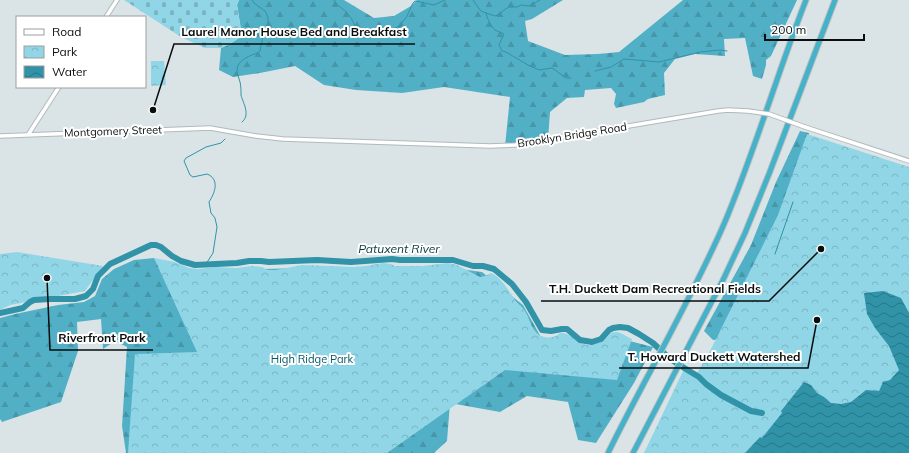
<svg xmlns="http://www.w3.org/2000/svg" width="909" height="453" viewBox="0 0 909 453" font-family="Mulish,sans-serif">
<defs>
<pattern id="forest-firs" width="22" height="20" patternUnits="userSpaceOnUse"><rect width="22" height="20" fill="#52b0c6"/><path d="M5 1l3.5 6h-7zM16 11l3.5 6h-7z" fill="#4696a9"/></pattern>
<pattern id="cemetery-stones" width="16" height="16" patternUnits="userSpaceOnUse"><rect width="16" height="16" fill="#90d6e7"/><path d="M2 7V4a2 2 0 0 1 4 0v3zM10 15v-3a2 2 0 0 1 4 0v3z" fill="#7bb6c5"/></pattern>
<pattern id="park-crowns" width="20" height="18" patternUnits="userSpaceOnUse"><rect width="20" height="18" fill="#90d6e7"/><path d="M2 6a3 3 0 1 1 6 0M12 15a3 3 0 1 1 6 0" fill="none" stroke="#7bb6c5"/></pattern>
<pattern id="water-waves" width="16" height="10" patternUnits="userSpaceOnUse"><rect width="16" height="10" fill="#3093a8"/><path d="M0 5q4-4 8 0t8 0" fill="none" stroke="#277687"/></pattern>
</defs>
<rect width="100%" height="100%" fill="#dae4e6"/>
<path fill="url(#forest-firs)" d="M239,0H344L374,18L394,16L411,6L417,0H563L532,19L525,21L528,41L565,55L598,54L619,52L683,0H797L771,56L766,60V65L762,79L753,76L745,38L724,39L725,56L695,54L675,59L664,73L665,95L648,99L644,102L616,108L614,104L616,94L611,88L585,90L584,97L567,98L550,112L548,140L505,146L510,97L444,87L402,93L356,90L324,85L295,66L260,73L233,77L219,70L221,48L230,44L242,36L237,5Z
M800,131L809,133L781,223L724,339L713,340L704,331L751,245L776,182Z
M154,258L157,263L186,271L303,268L371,270L386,266L452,268L482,272L523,305L542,339L601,348L614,337L653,347L634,383L596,443L578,440L568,402L527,396L500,412L450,403L447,441L434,453H126L122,426L127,347L115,341L103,349L101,319L77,322L78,351L61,402L2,422L0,419V318L15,314L58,305L84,302L95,296L102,279L114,269L134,260Z"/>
<path fill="url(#cemetery-stones)" d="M124,0H239L237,5L242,36L230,44L221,48H205L181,37Z"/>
<path fill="url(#park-crowns)" d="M151,61H164L166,85L151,86Z
M807,134L909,167V453H644L685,367L697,373L709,353L778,215Z
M17,252L103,266L85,291L10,305L0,310V254Z
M154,258L175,262L189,268L198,269L216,267L236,268L252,266L262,267L268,270H276L302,265L354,267L366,266L383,263L391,264L395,266H423L448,263L457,265L480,277L485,276L491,273C502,278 508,290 515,300C518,304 523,307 525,311C530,319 531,329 539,335C544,338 551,338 556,336C560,334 557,334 562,333C572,333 578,345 590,345C594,344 603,342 606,338C610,335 610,332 616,332C621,332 627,337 632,339L617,380L505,370L387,453H128L135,354L197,352Z"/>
<path fill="url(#water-waves)" d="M883,291L901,298L909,313V453H745L760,437L762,438L782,413L781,411L804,382L811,385L817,393L824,397L831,403L841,404L851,402L866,390L879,391L883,382L890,380L899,370L889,346L875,328L867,314L864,293Z"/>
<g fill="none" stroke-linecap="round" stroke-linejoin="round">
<path stroke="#3093a8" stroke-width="1" d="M334,0C338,7 343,8 348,14C354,20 355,32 363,35L366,34L373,37H377L382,35L394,34L396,32L404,20L406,18L413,3L415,1L434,5L445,0
M473,0L480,10L483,12L495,16L500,14L504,10L509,7H517L521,5L529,6L540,0
M486,13C487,18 491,27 495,30C498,32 501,32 504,34L499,45L502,51L506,52L528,65L539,70L552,68L555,70L566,78H571
M359,34L361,38L373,37
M382,35C385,30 387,31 392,30C395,28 397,27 400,26
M595,71L611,67L624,59L659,62L700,52L720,50L727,51
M242,122C251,115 243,103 241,95C241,91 241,86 240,82C239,78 237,74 237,70C237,60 251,55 258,53L260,51L263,36L268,22V17L265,11L254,3L252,0
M775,254L793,202
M206,264L213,253L217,227L215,218L211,213L209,202C215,193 220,179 207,174L193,177L190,175L184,161L186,158L206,147L221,143L225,139"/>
<path stroke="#3093a8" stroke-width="6" d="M0,313L23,308L30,302L34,300L50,299H75L86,296L93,289L98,276L110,264L151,245H156L161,247L172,256L181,261L195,265L237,263L249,261H261L269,262L317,260L351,262L392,259L400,260H453L473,266H483L494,269L512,284L526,302L542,330L551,331L562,329H567L580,340L592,342L601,339L609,330L613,328L620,327L628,328L639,334L653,343L669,358L681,366L699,377L706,384L721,395L751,411L762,413"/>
<defs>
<path id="tertiary" d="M106,17L117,0
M805,127L909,161
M28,135L59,87
M0,136L210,128L256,136L283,139L490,146L515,145L533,142L718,111L728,110L748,111"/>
<path id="motorway" d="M608,453C646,376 690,302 724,224C755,151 777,74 806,0
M633,453L723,280L745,233L769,174L835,0"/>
</defs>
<use href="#tertiary" stroke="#b0babc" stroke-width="5.5"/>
<use href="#motorway" stroke="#bfc0c0" stroke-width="7"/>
<use href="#tertiary" stroke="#fff" stroke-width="3.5"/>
<use href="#motorway" stroke="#46b2ca" stroke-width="5"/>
<defs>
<path id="tertiary-bridge" d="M748,111L769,114L805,127"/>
</defs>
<use href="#tertiary-bridge" stroke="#b0babc" stroke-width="5.5" stroke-linecap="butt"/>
<use href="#tertiary-bridge" stroke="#fff" stroke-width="3.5"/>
</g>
<g text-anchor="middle" stroke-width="4" stroke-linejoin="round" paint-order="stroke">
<g font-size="11" fill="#090d0e" stroke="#fff">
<text transform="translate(113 131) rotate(-2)" y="4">Montgomery Street</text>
<text transform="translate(572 135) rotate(-9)" y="4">Brooklyn Bridge Road</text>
</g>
<g font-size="11" fill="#005766" stroke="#fff">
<text x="312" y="363">High Ridge Park</text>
</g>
<g font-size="12" font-style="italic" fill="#093740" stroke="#fff">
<text x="399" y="253">Patuxent River</text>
</g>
</g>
<path fill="none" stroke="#090d0e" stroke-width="1.5" d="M153 110L174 44H415M821 249L769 301H541M47 278L50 350H153M817 320L808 368H619"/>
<g fill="#090d0e" stroke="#fff" stroke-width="1.5">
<circle cx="153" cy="110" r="4"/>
<circle cx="821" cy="249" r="4"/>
<circle cx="47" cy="278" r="4"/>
<circle cx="817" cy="320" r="4"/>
</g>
<g font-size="12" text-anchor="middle" font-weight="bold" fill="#090d0e" stroke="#fff" stroke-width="4" stroke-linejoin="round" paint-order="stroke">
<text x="294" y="36">Laurel Manor House Bed and Breakfast</text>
<text x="655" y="293">T.H. Duckett Dam Recreational Fields</text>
<text x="102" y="342">Riverfront Park</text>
<text x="714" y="361">T. Howard Duckett Watershed</text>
</g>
<rect x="16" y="16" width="130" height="72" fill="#ffffff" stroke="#9d9e9f"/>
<rect x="24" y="29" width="20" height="6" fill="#ffffff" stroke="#9d9e9f"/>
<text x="52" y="36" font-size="12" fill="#090d0e">Road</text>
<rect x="24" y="46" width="20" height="12" fill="url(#park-crowns)" stroke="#9d9e9f"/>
<text x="52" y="56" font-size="12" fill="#090d0e">Park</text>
<rect x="24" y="66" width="20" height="12" fill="url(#water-waves)" stroke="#9d9e9f"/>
<text x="52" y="76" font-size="12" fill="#090d0e">Water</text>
<path d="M765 34v6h99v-6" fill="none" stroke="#090d0e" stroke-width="2"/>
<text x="771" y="34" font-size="12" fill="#090d0e" stroke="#ffffff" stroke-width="3" paint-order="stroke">200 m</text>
</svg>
